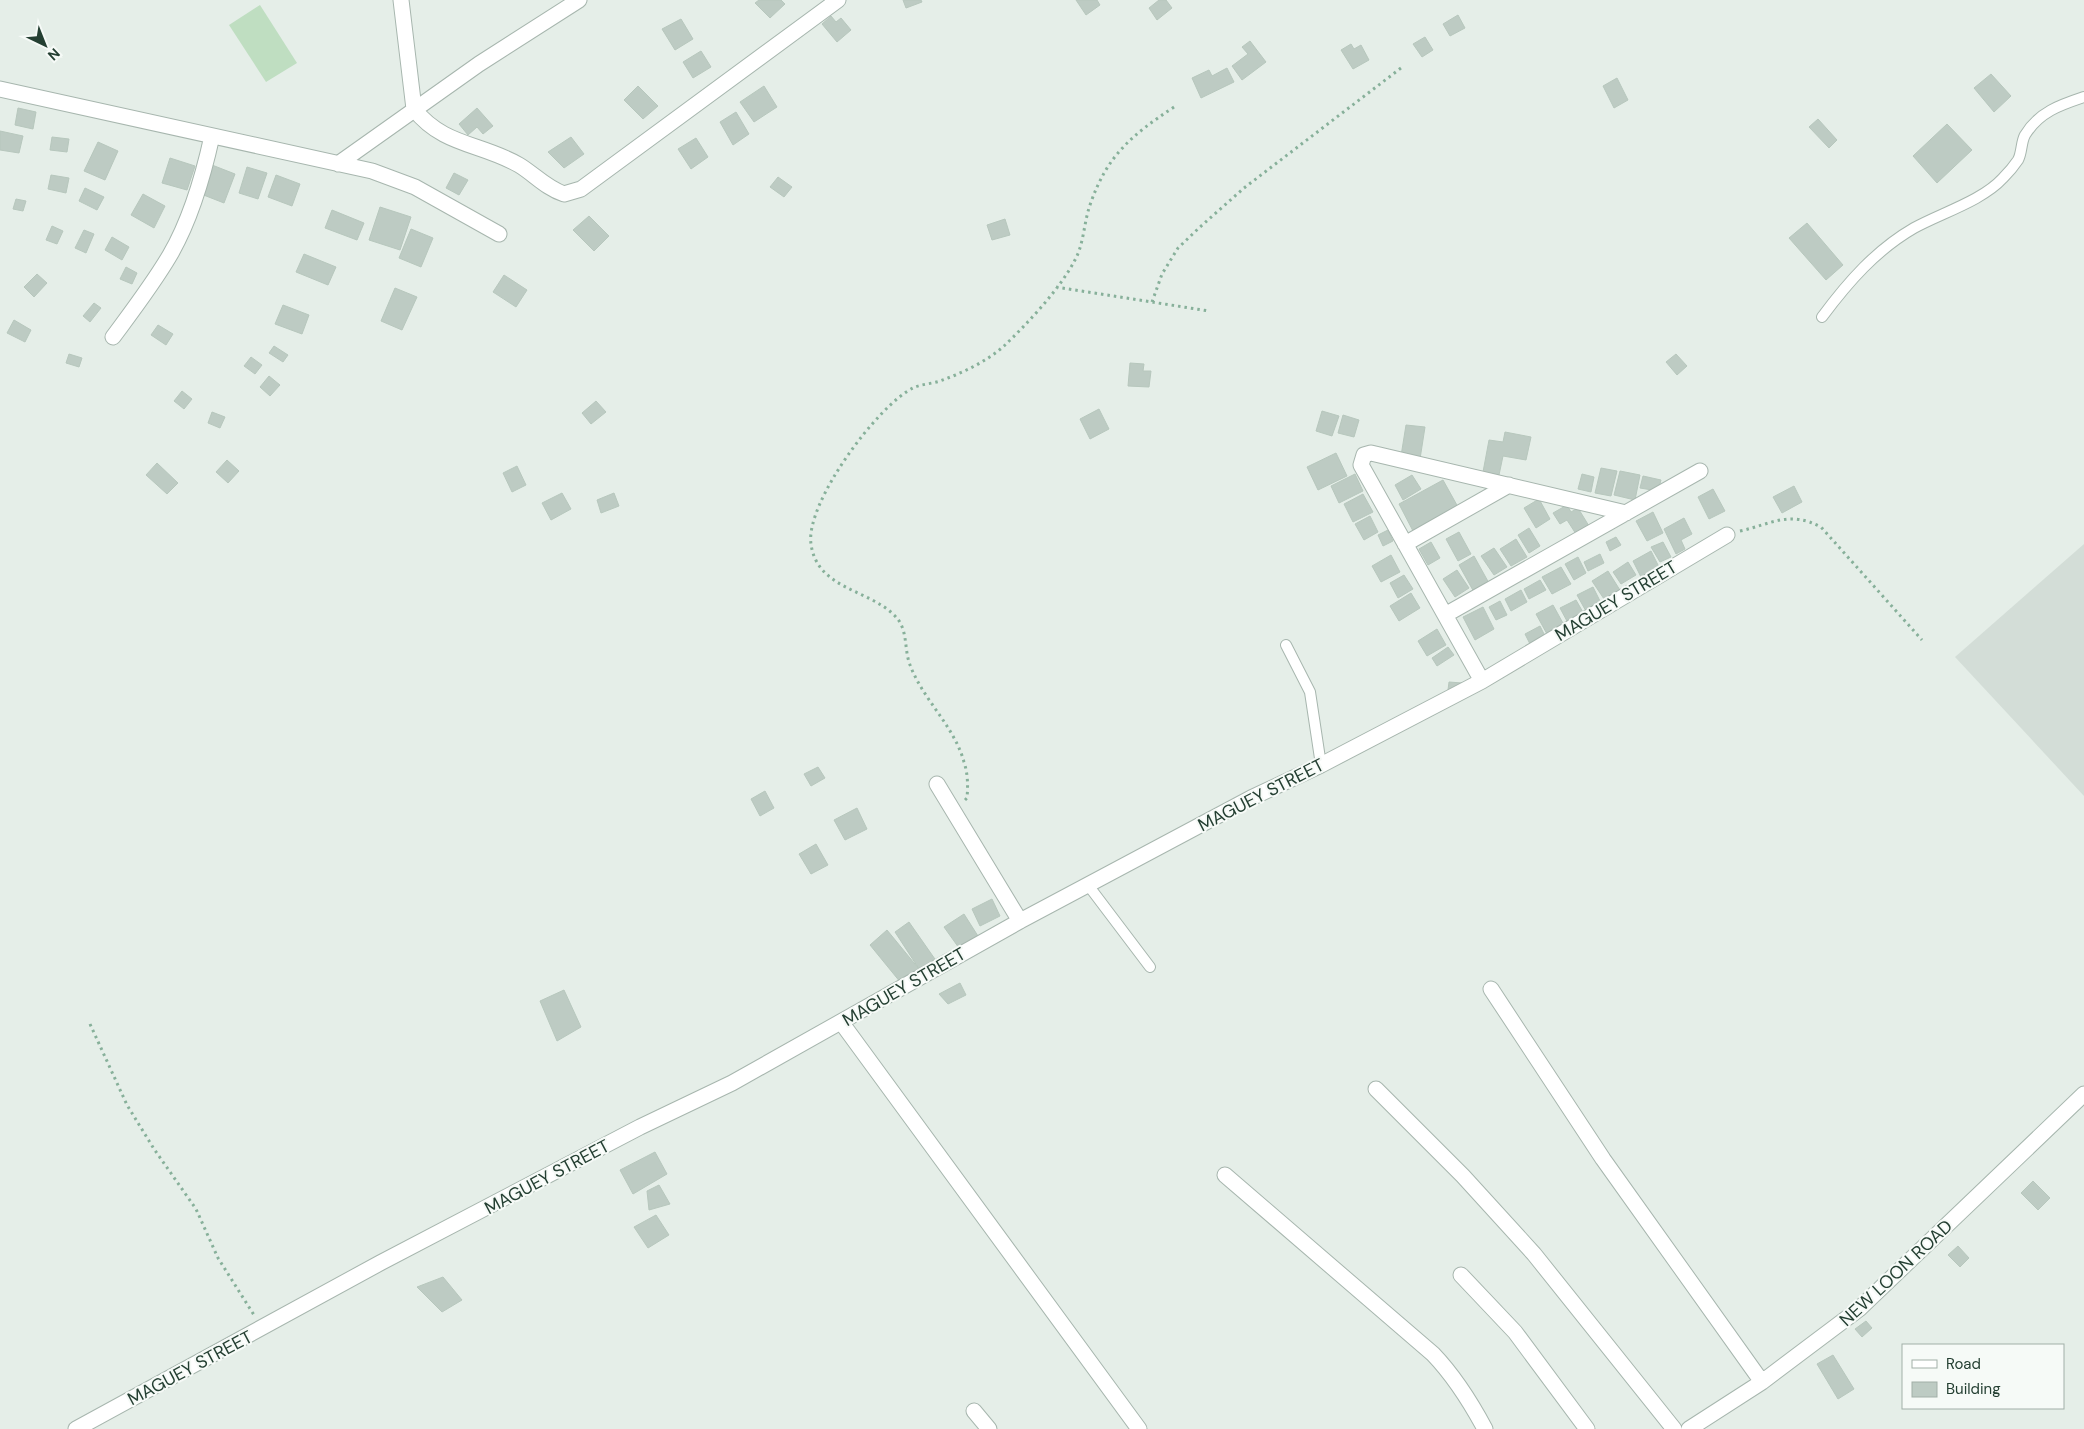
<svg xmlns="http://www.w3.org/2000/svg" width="2084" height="1429" viewBox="0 0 2084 1429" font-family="'DM Sans',sans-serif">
<rect width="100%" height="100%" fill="#e5eee8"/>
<path fill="#d3ddd7" d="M2084,544V796L1955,657Z"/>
<path fill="#bfdec1" d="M260,5L297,63L266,82L229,25Z"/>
<path fill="#bdcbc3" stroke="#b7c7bd" d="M759,0H781L785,4L770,18L755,3Z
M903,0H921L922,2L906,8Z
M1076,0H1097L1100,5L1086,15Z
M1159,0H1166L1172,8L1157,20L1149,8Z
M1458,15L1465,28L1450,36L1443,24Z
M831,16L836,22L841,18L851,30L837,42L822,24Z
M681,19L693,39L675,50L662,29Z
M1425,37L1433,50L1422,57L1413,44Z
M1250,41L1266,62L1242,80L1232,66L1248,54L1242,47Z
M1351,44L1354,49L1361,45L1369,60L1353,69L1341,50Z
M701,51L711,67L693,78L683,62Z
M1227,68L1234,82L1201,98L1192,78L1209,70L1212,76Z
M1991,74L2011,96L1994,112L1974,88Z
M1617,78L1628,100L1614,108L1603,86Z
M638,86L658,106L643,119L624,100Z
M764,86L777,107L754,122L740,102Z
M18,108L36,112L33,129L15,125Z
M477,108L493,126L483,134L477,127L468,135L459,124Z
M736,112L749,134L733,145L720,122Z
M1818,119L1837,140L1829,148L1809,127Z
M1947,124L1972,150L1937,183L1913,156Z
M0,131L23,136L19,153L0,150Z
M52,137L69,139L67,152L50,150Z
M571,137L584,154L564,168L548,152Z
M696,138L708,157L691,169L678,149Z
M98,142L118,151L105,180L84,171Z
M170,158L195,166L187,190L162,183Z
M212,165L235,174L224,203L201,194Z
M247,167L267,173L258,199L239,193Z
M454,173L468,180L459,195L446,188Z
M51,175L69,178L66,193L48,189Z
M276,175L300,184L292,206L268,197Z
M778,177L792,187L784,197L770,187Z
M85,188L104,197L97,210L79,201Z
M143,194L165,206L154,228L131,215Z
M16,199L26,201L23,211L13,209Z
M380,207L411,217L400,250L369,240Z
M332,210L364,223L357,240L325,228Z
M589,216L609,236L594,251L573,230Z
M1005,219L1010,235L992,240L987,225Z
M1807,223L1843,265L1826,280L1789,238Z
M52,226L63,231L57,244L46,240Z
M411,229L433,238L421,267L399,258Z
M84,230L94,234L86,253L75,248Z
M112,237L129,247L122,260L105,250Z
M304,254L336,267L328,285L296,272Z
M126,267L137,273L132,284L120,279Z
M37,274L47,283L34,297L24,287Z
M504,275L527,290L516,307L493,292Z
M395,288L417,297L402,330L381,321Z
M94,303L101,308L90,322L83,316Z
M283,305L309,315L302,334L275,324Z
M14,320L31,330L25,342L7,333Z
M158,325L173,334L166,345L151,335Z
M274,346L288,355L283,362L269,353Z
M69,354L82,358L79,367L66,363Z
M1676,354L1687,366L1677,375L1666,362Z
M251,357L262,365L255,374L244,366Z
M1130,363L1144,364L1143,371H1151L1149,387L1128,386Z
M269,376L280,385L270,396L260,387Z
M182,391L192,399L184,409L174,401Z
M596,401L606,412L591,424L582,413Z
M1099,409L1109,429L1090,439L1080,419Z
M1322,411L1339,416L1332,436L1316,431Z
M212,412L225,417L220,428L208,423Z
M1343,415L1359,420L1354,437L1338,433Z
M1406,425L1425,427L1420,459L1401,456Z
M1505,432L1531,437L1526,460L1503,456L1499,475L1483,472L1489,440L1503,442Z
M1336,453L1347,476L1318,490L1307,467Z
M227,460L239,471L228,483L216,472Z
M157,463L178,483L167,494L146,475Z
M517,466L526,485L512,492L503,473Z
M1601,468L1617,471L1611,496L1595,493Z
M1620,471L1640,475L1635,500L1614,495Z
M1355,474L1363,491L1339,503L1331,486Z
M1582,474L1594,477L1591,492L1578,489Z
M1412,475L1421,489L1403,500L1395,485Z
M1643,476L1661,480L1658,491L1640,488Z
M1443,480L1458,507L1413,531L1399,504Z
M1794,486L1802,502L1782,513L1773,497Z
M1713,489L1725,511L1709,519L1698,497Z
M562,493L571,509L551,520L542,503Z
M614,493L619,506L601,513L597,500Z
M1363,494L1373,512L1353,522L1344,504Z
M1539,499L1550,519L1536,528L1524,508Z
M1567,505L1571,512L1578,508L1589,526L1576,534L1567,520L1560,524L1553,513Z
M1653,512L1663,533L1647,541L1636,521Z
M1370,516L1378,532L1364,540L1355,524Z
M1684,518L1692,534L1681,540L1685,549L1676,554L1664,529Z
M1529,528L1540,546L1529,553L1518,535Z
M1388,530L1393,541L1383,546L1378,535Z
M1459,532L1471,554L1458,561L1446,539Z
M1616,537L1621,545L1610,551L1606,542Z
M1516,539L1527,557L1511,566L1500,549Z
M1431,542L1440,558L1428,565L1419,549Z
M1663,542L1671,557L1660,562L1651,547Z
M1494,548L1507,567L1494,575L1481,556Z
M1651,551L1659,567L1641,577L1633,561Z
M1600,554L1604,563L1588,571L1584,562Z
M1391,555L1400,572L1381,582L1372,566Z
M1474,556L1490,585L1475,594L1459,565Z
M1578,557L1586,573L1574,580L1565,564Z
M1628,562L1636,575L1621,584L1613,572Z
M1561,567L1571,584L1552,594L1542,577Z
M1457,570L1469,588L1455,597L1443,579Z
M1608,571L1623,595L1608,605L1592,581Z
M1404,575L1413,589L1398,598L1390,583Z
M1540,580L1546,590L1529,599L1524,589Z
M1593,587L1602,605L1587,613L1577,595Z
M1521,590L1527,602L1511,611L1505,599Z
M1411,593L1420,608L1399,621L1390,606Z
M1576,600L1584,614L1568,623L1560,608Z
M1500,601L1507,615L1496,620L1489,607Z
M1553,605L1564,625L1547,634L1536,614Z
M1483,607L1494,629L1475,640L1463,617Z
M1540,626L1545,636L1530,644L1525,634Z
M1437,629L1446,645L1427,656L1418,641Z
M1448,647L1454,655L1437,666L1432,658Z
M1449,682L1462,683L1461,691L1448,690Z
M818,767L825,778L811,786L804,774Z
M765,791L774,808L760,816L751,799Z
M857,808L867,829L845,840L834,820Z
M816,844L828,865L811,874L799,854Z
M992,899L1000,916L980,926L972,909Z
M964,914L978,936L959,948L944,927Z
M909,922L937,962L921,972L895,932Z
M887,930L919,969L901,983L870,945Z
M960,983L966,995L948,1004L939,994Z
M564,990L581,1027L557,1041L540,1001Z
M655,1152L667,1174L633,1194L620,1170Z
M2033,1181L2050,1198L2038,1210L2021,1193Z
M659,1185L670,1204L649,1210L647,1191Z
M656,1215L669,1235L648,1248L634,1227Z
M1958,1246L1969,1258L1960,1267L1948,1255Z
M443,1277L462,1300L442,1312L417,1287Z
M1866,1321L1872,1328L1862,1337L1855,1329Z
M1833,1355L1854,1389L1838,1399L1817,1364Z"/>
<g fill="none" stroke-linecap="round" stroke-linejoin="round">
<defs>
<path id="lane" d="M1822,317C1848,282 1876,250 1914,228C1941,213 1982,201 2003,178C2008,173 2014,166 2018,160C2022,153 2021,142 2025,135C2039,112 2060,105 2084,97
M1286,645L1310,692L1321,765
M1088,885L1150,967"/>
<path id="street" d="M401,0L414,109C443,146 481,143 519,165C534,174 546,188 564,194L581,189L838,0
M0,89L372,171L415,187L499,234
M338,164L479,64L579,0
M113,337C133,310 153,284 170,255C191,219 203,177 212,136
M1405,544L1509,485
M1445,615L1700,471
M1482,681L1361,465L1364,455L1371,453L1626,513
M937,784L1020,921
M1491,989L1603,1159L1762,1382
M841,1022L1139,1429
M1376,1089L1463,1176L1534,1254L1674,1429
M1225,1175L1433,1354C1455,1377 1470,1401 1485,1429
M1461,1275L1515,1332L1587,1429
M974,1411L989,1429
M76,1429L380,1263L640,1127L732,1083L1020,921L1251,798L1321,765L1482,681L1727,535
M1689,1429L1762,1382L1859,1309L2084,1094"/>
</defs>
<use href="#lane" stroke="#a7b6ae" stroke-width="12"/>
<use href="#street" stroke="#a7b6ae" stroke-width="17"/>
<path stroke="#87b09a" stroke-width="3" stroke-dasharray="2.5 4" stroke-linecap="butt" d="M1056,287L1209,311
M1152,302L1162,274L1178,248L1200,227L1244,188L1401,68
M1740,531C1772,524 1789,510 1821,527L1922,640
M965,800L967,798C968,786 968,774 964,762C954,725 921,698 909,662C904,646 908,628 894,615C868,589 817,589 811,544C805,503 878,405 913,388C921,384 931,384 940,381C962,373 986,362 1004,346C1028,323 1061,288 1076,258C1084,242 1084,222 1090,205C1107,155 1132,135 1174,107
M90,1024L127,1105L154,1149L196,1209L218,1258L254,1315"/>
<use href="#lane" stroke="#fff" stroke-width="10"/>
<use href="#street" stroke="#fff" stroke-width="15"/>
</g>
<g text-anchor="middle" stroke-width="4" stroke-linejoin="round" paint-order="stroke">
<g font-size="18" fill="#243f32" stroke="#f6faf7">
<text transform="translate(1616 601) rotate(-31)" y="6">MAGUEY STREET</text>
<text transform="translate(1261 795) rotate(-27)" y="6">MAGUEY STREET</text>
<text transform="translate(904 987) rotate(-30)" y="6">MAGUEY STREET</text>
<text transform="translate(547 1177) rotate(-28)" y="6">MAGUEY STREET</text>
<text transform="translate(1896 1273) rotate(-43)" y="6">NEW LOON ROAD</text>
<text transform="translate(190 1368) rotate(-28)" y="6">MAGUEY STREET</text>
</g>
</g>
<rect x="1902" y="1344" width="162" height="65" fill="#f6faf7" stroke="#a2afa8"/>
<rect x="1912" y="1360" width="25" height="8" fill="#ffffff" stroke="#a2afa8"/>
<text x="1946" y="1369" font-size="15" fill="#243f32">Road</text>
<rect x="1912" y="1382" width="25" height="15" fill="#bdcbc3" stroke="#a2afa8"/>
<text x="1946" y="1394" font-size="15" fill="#243f32">Building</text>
<g transform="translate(45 45) rotate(137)" stroke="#f6faf7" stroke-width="4" paint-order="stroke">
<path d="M0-4L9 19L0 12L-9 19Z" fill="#243f32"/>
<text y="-8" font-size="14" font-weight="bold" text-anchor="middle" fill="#243f32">N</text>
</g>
</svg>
